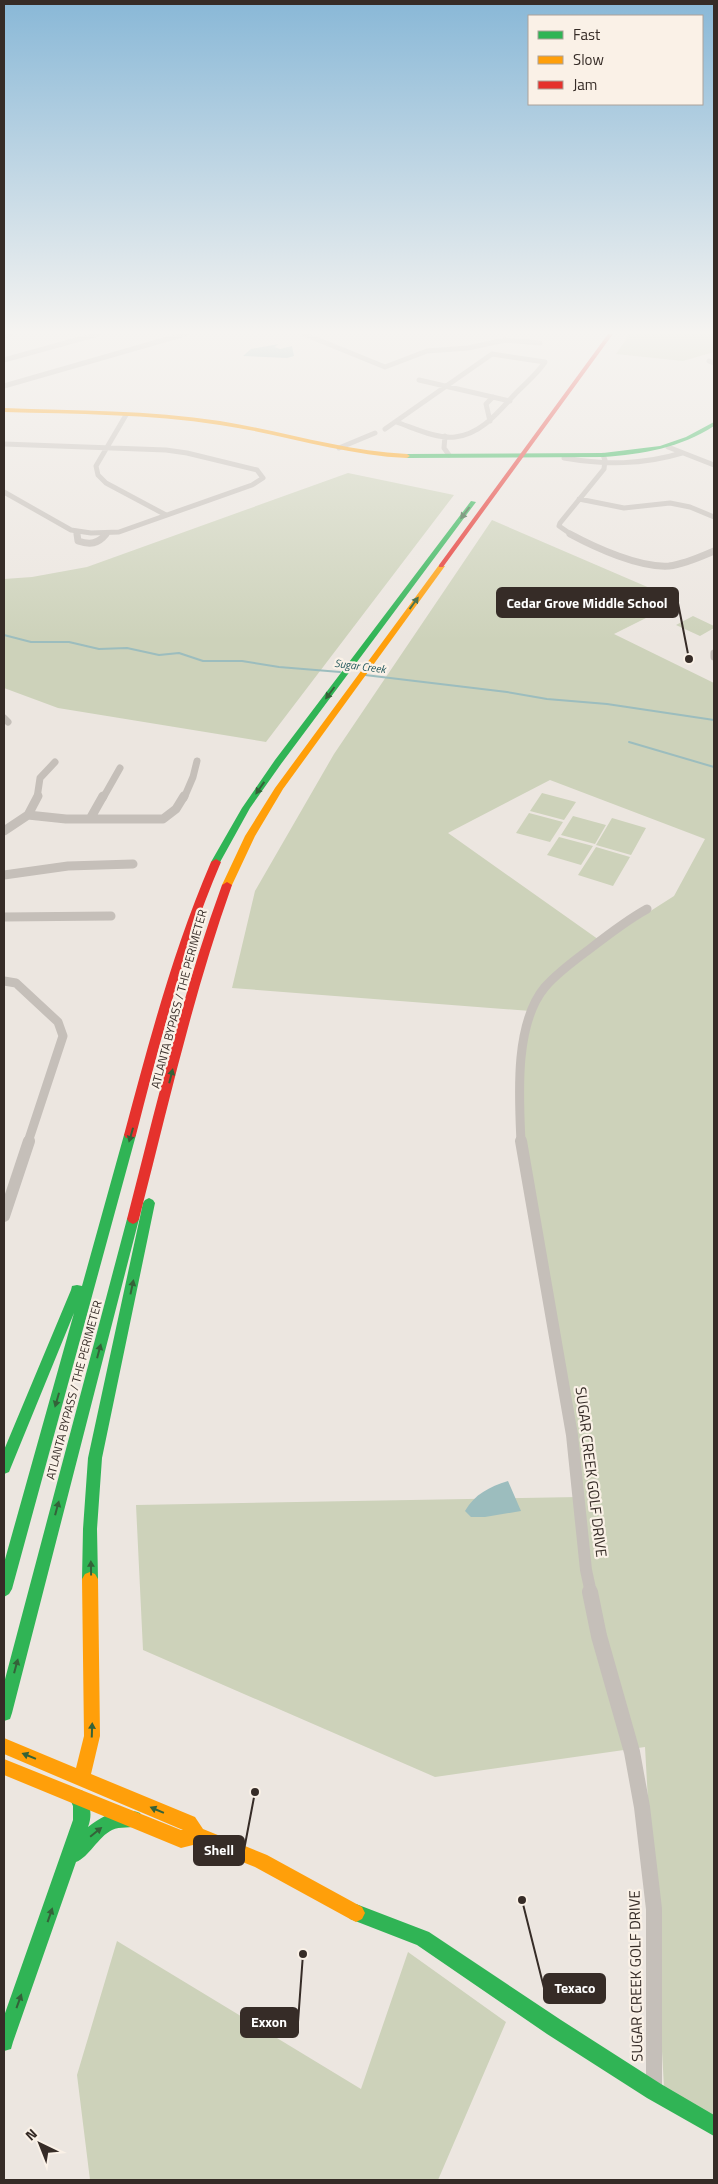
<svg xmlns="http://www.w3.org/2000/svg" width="718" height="2184" viewBox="0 0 718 2184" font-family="'Titillium Web',sans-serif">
<rect width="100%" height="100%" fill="#ece6e0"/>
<path fill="#cdd2ba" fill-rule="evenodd" d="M630,334H714V352L683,361L616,354Z
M348,473L454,495L266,742L58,708L4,688V579L32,577L87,567Z
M492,520L680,601L614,634L714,683V2136L665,2105L645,1747L435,1777L143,1650L136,1505L578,1497L519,1131L521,1059L531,1011L232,988L255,891L334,754ZM550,780L705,839L674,896L602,942L448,833Z
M693,616L714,626V628L700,636L676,625Z
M542,793L576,802L564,820L530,811Z
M529,813L563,822L550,842L516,833Z
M573,816L606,825L595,844L561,835Z
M612,818L646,828L631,855L596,845Z
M559,837L593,846L581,865L547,855Z
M596,847L630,857L613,886L578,875Z
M117,1941L361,2089L408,1952L506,2022L438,2180H90L77,2075Z"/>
<path fill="#9cbdbe" d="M279,344L274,347L280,349L292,346L294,356L287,358L243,356L251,349Z
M508,1481L521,1511L485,1517H471L465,1511C475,1494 489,1487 508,1481Z"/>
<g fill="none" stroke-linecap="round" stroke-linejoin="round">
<path stroke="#9cbdbe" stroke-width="2" d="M4,635L31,642H69L99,649L127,648L159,655L179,653L203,661H242L279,667L340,672
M365,675L507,692L547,699L607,704L714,720
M629,742L714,767"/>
<path stroke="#c5bfb9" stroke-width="5" d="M304,334L385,367L427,351L468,348L505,340L540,343
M4,336L11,334
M4,360L98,334
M709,361L714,363
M419,380L510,401
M4,386L185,334
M126,415L96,466L98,475L106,483L166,515
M490,421L486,404L493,397
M385,429L492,354L545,362C537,374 526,383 516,393C499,411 482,434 455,437C436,439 414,428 396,422
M445,436L444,448L449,455
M4,444L166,450L187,453L257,470L263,478L252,485L119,532L91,533L71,530L4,492
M668,447L714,465
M339,448L375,433
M564,458C605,465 642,465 682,453
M579,499L624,508L670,503L690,507L714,517
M77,532V535
M572,535L559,526L560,523L604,469L605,460L603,455"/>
<path stroke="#c5bfb9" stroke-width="7" d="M77,534L78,541C90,545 98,544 106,534
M570,534C596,548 640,568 669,566C685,564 700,557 714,551
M714,653V657
M4,718L8,722
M37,798L40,778L55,762
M103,798L120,768
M184,798L193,777L197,761"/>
<path stroke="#c5bfb9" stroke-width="9" d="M28,815L66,819H163L176,809L184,796
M90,819L103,796
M4,831L28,815L38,796
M4,875L68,866L133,864
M4,917L111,916
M4,981L16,983L58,1022L63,1036L28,1142
M521,1142C519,1097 514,1024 545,987C558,972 575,960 591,948C609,934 627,920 647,909"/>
<path stroke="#c5bfb9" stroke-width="12" d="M521,1141L572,1435L586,1570L591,1593
M4,1216L29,1141"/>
<path stroke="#c5bfb9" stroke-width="16" d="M590,1592L599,1636L632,1752L642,1807L654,1909V2090"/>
<path fill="#30b455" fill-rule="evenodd" d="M714,422V426C680,448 643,454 603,457L407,458L404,456L407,454L603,453L660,446L686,437Z
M471,501L476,502L281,764L250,808L219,864H213L211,862L242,808L275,760Z
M130,1131L134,1132L136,1135L12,1589L9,1594L4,1597V1563L74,1313L11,1467L9,1472L4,1474V1450L71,1290L72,1286L77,1285L82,1286L124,1135L126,1132Z
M149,1198L153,1200L155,1203L102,1458L97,1529L98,1579L95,1584L90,1586L85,1584L82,1579L83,1529L88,1458L143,1203L145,1200Z
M133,1214L137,1216L139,1219L12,1713L10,1719L4,1721V1683L127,1219L129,1216Z
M77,1789L83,1791C90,1803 93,1814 88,1827C103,1816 120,1805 140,1813L143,1819L140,1825C131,1829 120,1826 112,1830C98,1837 89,1857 76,1862L13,2042L11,2049L4,2051V2016L73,1820V1806L69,1797L71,1791Z
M356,1904L429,1932L561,2020L661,2084L714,2115V2136L647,2098L547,2034L417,1945L350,1919L347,1913L350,1907Z"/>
<path fill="#ff9f0a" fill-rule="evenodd" d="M4,408C76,411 149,410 220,421C283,431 343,451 407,454L410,456L407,458C343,455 283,434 220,425C149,414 76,414 4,412Z
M439,565L445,566L283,789L255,836L232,885L230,887H224L222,885L245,836L275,788Z
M90,1572L95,1574L98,1579L100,1736L91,1774L195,1817L203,1829L267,1855L362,1907L365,1913L362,1919L356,1922L350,1919L255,1867L197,1844L181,1848L4,1775V1759L181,1830H183L4,1754V1738L76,1768L84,1736L82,1579L85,1574Z"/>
<path fill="#e5322d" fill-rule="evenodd" d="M608,334H613L443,567H439V565Z
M216,859L221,862C183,950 160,1042 136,1135L134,1138H126L124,1135C149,1042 173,950 211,862Z
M227,882L232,885C193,994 168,1107 139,1219L137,1222L133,1224L129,1222L127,1219C156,1107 182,994 222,885Z"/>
</g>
<defs><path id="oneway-solid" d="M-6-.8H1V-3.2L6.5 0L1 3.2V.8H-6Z" transform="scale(1.25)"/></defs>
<g fill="#346239">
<use href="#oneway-solid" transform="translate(465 513) rotate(127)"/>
<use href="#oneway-solid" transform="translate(414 603) rotate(-54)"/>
<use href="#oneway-solid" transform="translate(330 693) rotate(127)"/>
<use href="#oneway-solid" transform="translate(260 788) rotate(125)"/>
<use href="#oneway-solid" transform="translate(171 1076) rotate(-76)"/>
<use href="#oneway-solid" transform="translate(131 1135) rotate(106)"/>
<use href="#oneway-solid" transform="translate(132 1287) rotate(-78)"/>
<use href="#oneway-solid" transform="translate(99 1351) rotate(-75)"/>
<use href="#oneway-solid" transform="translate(57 1400) rotate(106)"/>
<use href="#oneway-solid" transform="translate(57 1508) rotate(-75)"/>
<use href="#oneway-solid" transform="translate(91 1568) rotate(-91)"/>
<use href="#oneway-solid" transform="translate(16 1666) rotate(-75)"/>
<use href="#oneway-solid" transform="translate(92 1730) rotate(-88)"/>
<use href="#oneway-solid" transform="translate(29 1756) rotate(-158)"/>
<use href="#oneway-solid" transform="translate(157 1810) rotate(-157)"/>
<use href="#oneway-solid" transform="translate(96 1832) rotate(-39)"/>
<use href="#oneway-solid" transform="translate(50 1915) rotate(-71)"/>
<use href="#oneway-solid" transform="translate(19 2001) rotate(-70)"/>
</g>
<linearGradient id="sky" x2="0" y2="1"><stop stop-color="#89b8d7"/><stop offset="0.52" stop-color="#f6f4f1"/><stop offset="1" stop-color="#f6f4f1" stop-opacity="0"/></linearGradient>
<rect width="718" height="640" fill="url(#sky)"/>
<g text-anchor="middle" stroke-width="4.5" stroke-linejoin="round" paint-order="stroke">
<g font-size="11" font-style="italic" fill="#1c5358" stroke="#faf1e7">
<text transform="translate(360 666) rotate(7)" y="4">Sugar Creek</text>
</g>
<g font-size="12" fill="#362c27" stroke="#faf1e7">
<text transform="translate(179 999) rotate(-75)" y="4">ATLANTA BYPASS / THE PERIMETER</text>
<text transform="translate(74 1390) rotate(-75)" y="4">ATLANTA BYPASS / THE PERIMETER</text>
</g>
<g font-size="15" fill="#362c27" stroke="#faf1e7">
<text transform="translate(591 1472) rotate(83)" y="5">SUGAR CREEK GOLF DRIVE</text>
<text transform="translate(636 1976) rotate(-91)" y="5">SUGAR CREEK GOLF DRIVE</text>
</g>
</g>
<path fill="none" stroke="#362c27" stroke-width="2" d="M689 659L678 603M255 1792L244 1850M522 1900L544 1988M303 1954L298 2022"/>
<g fill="#362c27" stroke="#faf1e7" stroke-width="2">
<circle cx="689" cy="659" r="5"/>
<circle cx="255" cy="1792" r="5"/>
<circle cx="522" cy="1900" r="5"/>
<circle cx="303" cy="1954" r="5"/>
</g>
<g fill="#362c27" stroke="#362c27" stroke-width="2">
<rect x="497" y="588" width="181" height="29" rx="5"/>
<rect x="194" y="1836" width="50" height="29" rx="5"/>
<rect x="544" y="1974" width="61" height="29" rx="5"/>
<rect x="241" y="2008" width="57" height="29" rx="5"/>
</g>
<g font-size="14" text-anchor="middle" font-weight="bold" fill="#fff">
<text x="587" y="608">Cedar Grove Middle School</text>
<text x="219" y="1855">Shell</text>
<text x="575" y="1993">Texaco</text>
<text x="269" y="2027">Exxon</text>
</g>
<rect width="718" height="2184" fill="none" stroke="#362c27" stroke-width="10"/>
<rect x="528" y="15" width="175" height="90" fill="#faf1e7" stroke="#aca29a"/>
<rect x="538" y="31" width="25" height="8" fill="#30b455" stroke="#aca29a"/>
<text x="573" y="40" font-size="15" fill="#362c27">Fast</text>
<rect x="538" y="56" width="25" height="8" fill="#ff9f0a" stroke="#aca29a"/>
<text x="573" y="65" font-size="15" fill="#362c27">Slow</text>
<rect x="538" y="81" width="25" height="8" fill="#e5322d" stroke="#aca29a"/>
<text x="573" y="90" font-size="15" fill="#362c27">Jam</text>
<g transform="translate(40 2144) rotate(317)" stroke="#faf1e7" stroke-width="4" paint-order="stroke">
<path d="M0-4L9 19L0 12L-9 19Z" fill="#362c27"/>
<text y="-8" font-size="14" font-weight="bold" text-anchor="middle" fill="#362c27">N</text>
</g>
</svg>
